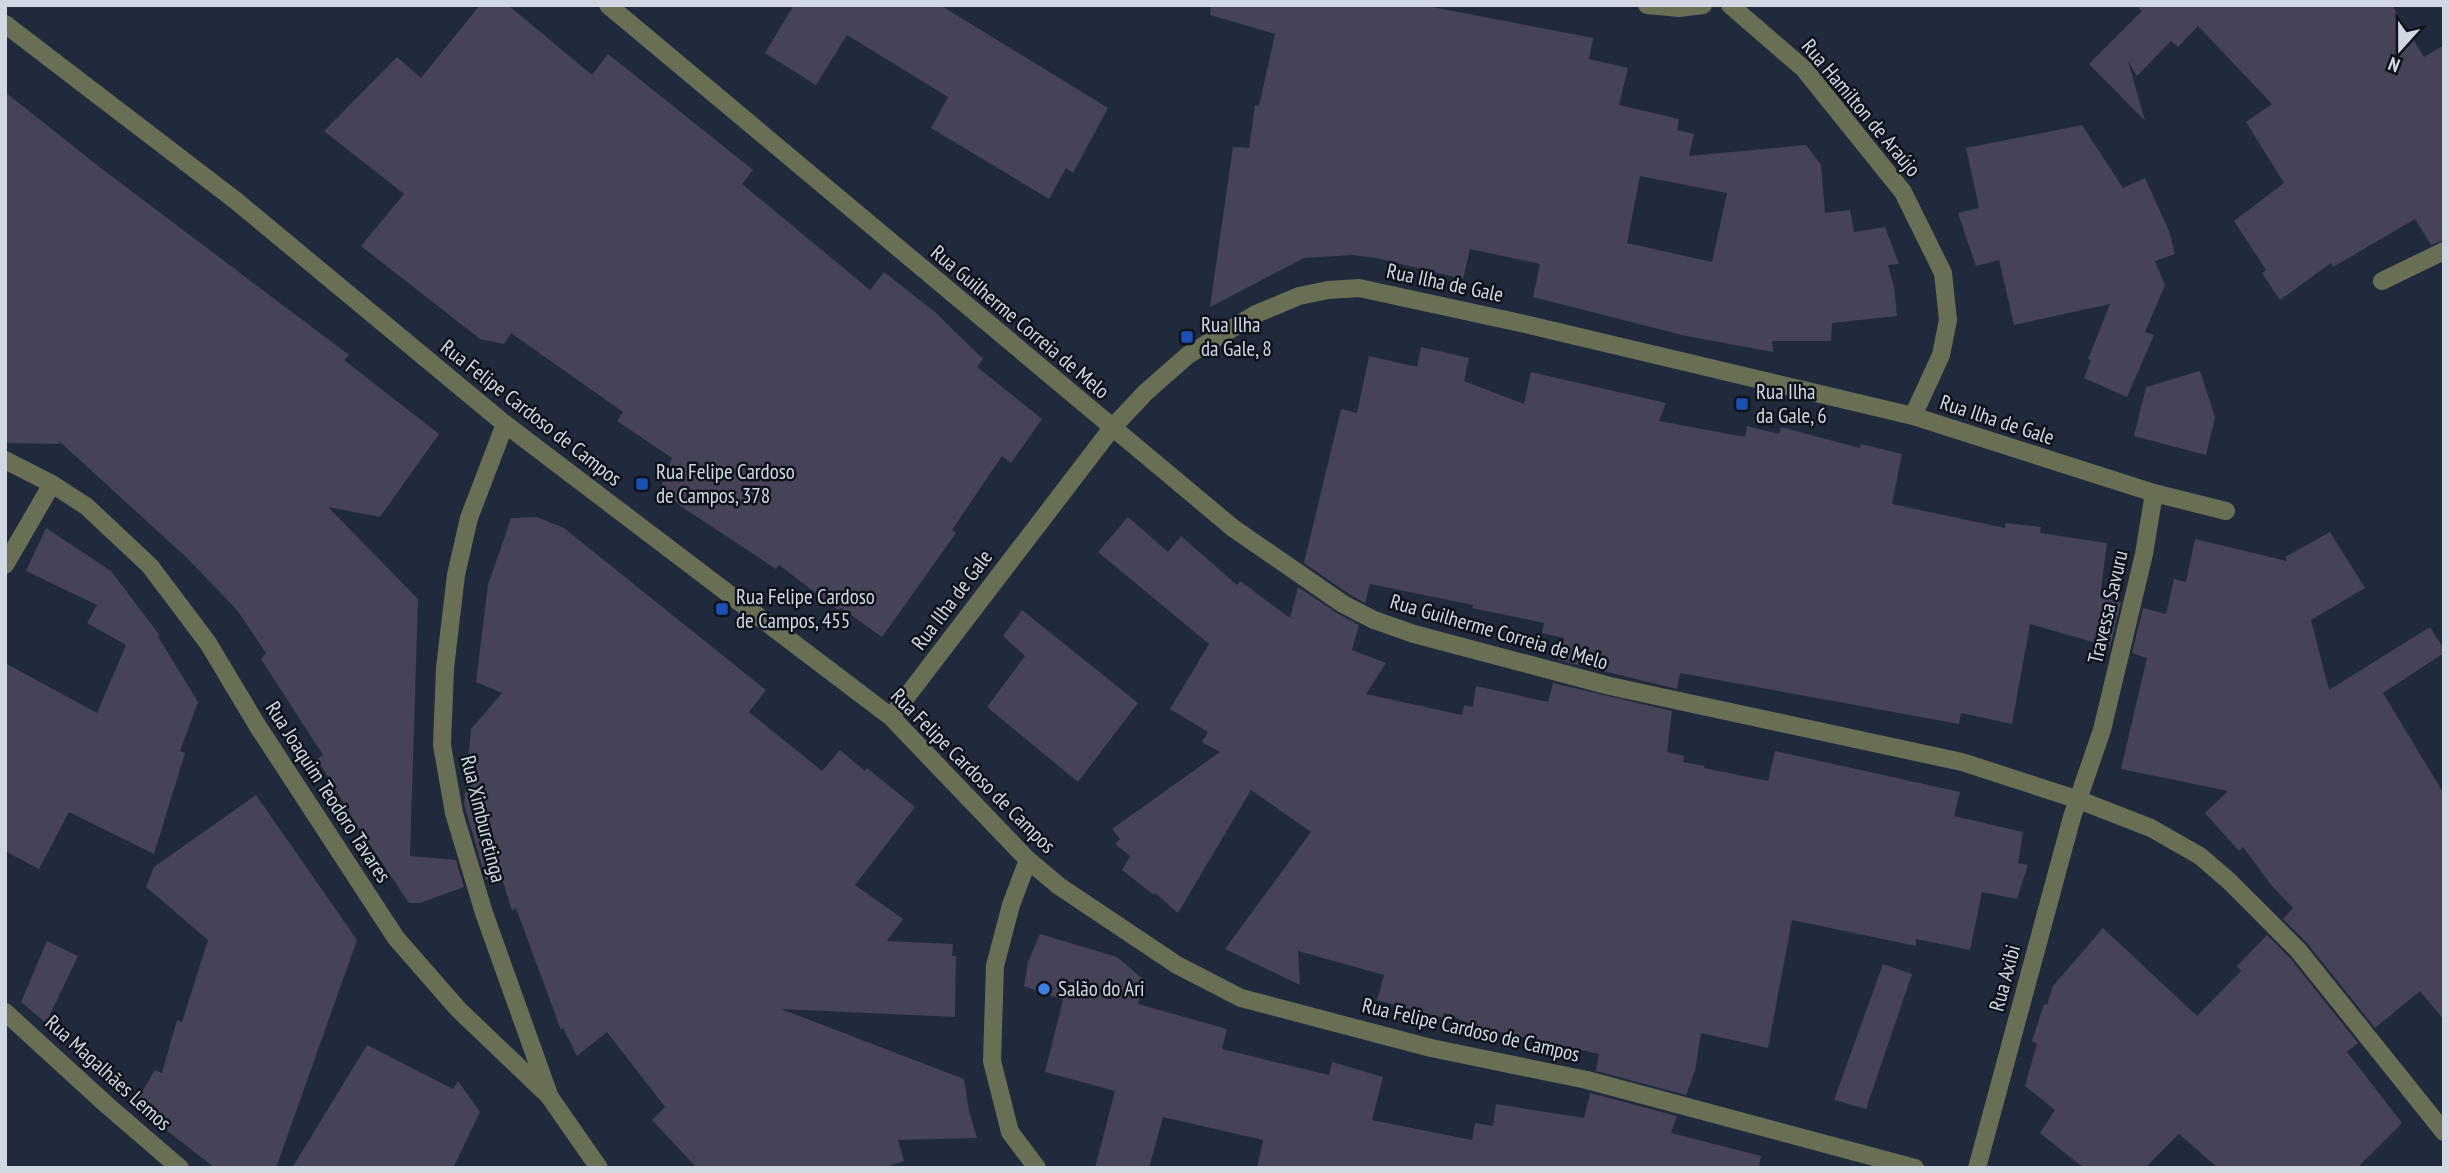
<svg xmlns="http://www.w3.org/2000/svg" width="2449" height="1173" viewBox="0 0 2449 1173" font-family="'PT Sans Narrow',sans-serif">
<rect width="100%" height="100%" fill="#212a3d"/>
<path fill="#464257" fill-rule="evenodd" d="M480,5H508L592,75L608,54L753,170L742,184L870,290L884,272L935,312L983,359L977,367L1042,419L1011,463L1002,456L952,530L956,533L882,637L841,608L838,610L779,565L776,569L682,507L660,489L672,458L617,421L623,412L511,333L504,344L480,339L361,246L404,194L324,131L397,57L421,78Z
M794,5H940L1108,108L1073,173L1066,168L1049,199L931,128L948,97L847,35L816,85L765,53Z
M1211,5H1422L1593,38L1589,59L1628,68L1619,105L1679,119L1677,130L1694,134L1689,156L1806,145L1821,165L1825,213L1850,210L1854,232L1885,227L1899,264L1888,265L1894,287L1897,316L1832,323L1831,341H1772L1773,352L1686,336L1533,297L1540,264L1470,249L1463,279L1376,258L1353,255L1304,258L1210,307L1233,147L1249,148L1255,105L1259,106L1275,34L1210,15ZM1640,176L1727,193L1712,262L1627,243Z
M2136,5H2392L2424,57L2444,45V240L2431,245L2415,219L2333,267L2331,263L2280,300L2262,273L2266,270L2234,221L2284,183L2246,122L2272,104L2198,26L2178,47L2171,41L2137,76L2128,61L2145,121L2089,64L2142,11Z
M5,92L102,169L349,355L344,360L439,434L380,517L328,507L418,599L410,856L456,860L464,887L420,903H409L358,827L317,759L323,755L261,659L266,653L237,610L188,559L59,441L60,444L5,443Z
M2082,125L2123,188L2145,178L2169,231L2175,254L2155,261L2165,285L2145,332L2154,335L2127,397L2084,378L2091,360L2088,359L2110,304L2014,325L1999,260L1976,266L1958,213L1979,208L1966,148Z
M1421,347L1469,358L1464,381L1524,404L1531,372L1666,403L1659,421L1745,437L1747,426L1779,434L1781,427L1860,448L1861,444L1902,454L1892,504L2005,528V523L2041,527L2040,533L2107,543L2100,597L2121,602L2110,647L2030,624L2012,724L1961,713L1959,724L1680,673L1677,689L1558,660L1564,638L1542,633L1544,623L1472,608L1473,605L1370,584L1365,603L1349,594L1304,563L1341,409L1357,413L1369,356L1417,367Z
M2200,371L2215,417L2206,455L2134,436L2146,387Z
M537,517L564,528L766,690L749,712L822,771L840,750L865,771L867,768L915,807L855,885L903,919L887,941L953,944L952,956H956L955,1017L781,1009L964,1079L969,1111L977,1138L898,1140L904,1161L884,1168H697L652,1120L665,1107L607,1032L577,1056L563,1028L561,1030L516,908L512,911L501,875L486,880L464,804L471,729L502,693L476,682L488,585L511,518Z
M1128,517L1168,552L1181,536L1237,585L1240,581L1290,618L1298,587L1337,613L1359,625L1352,650L1386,663L1366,694L1462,715L1464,705L1473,707L1476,686L1548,702L1553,683L1672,711L1667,752L1684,756L1683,762L1705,766L1704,768L1768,781L1775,751L1960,792L1954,816L2023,832L2018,863L2028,865L2017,899L1982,892L1970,950L1916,939V946L1792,920L1768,1048L1701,1033L1695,1071L1686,1095L1596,1071L1599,1054L1478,1027L1444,1013L1443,1018L1377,1000L1384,975L1298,951L1300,985L1225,949L1311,832L1251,790L1178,913L1155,893L1154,895L1122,870L1130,856L1115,844L1120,839L1112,829L1220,752L1202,742L1208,732L1170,709L1209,644L1098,552Z
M46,528L111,571L161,637L157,635L198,702L180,751L185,753L154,854L69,812L39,869L5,851V663L97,713L126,645L87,623L97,605L26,571Z
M2330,532L2365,588L2311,620L2329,690L2430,627L2444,649V653L2383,693L2444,794V1020L2420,991L2375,1028L2307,943L2283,919L2293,908L2272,886L2243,847L2239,851L2205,813L2228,791L2121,769L2147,658L2132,653L2143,608L2166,614L2174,579L2186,582L2195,539L2287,561L2285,557Z
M1022,610L1138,703L1078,782L987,707L1025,656L1003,636Z
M256,795L357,940L276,1168H215L134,1105L155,1070L162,1073L177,1020L182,1022L208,940L146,887L154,867Z
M2103,928L2197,1016L2241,971L2237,966L2267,935L2290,958L2358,1043L2347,1052L2402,1123L2357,1168H2218L2179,1134L2145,1168H2084L2040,1133L2055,1110L2025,1086L2037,1044L2032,1041L2044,1004L2047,1005L2053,986Z
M1040,934L1117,957L1144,980L1138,1004L1227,1029L1222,1049L1329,1075L1332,1062L1383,1077L1372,1120L1472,1140L1475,1123L1493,1126L1496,1104L1584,1118L1590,1093L1677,1116L1671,1133L1761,1156L1759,1168H1257L1263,1140L1163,1117L1149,1168H1095L1115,1091L1045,1072L1063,1000L1024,986L1028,962Z
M47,941L78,956L46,1023L21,1002Z
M1883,964L1912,974L1866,1109L1834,1100Z
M367,1045L453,1089L458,1081L480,1112L453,1168H292Z"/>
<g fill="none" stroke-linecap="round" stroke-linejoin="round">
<path stroke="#696f55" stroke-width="18" d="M608,5L1233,528L1343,604L1374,620L1414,634L1610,686L1962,762L2079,800L2151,828L2200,856L2229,881L2298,950L2444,1132
M1647,5L1679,8L1703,5
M1730,5L1804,69L1903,192L1943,273L1948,320L1941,355L1913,416
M5,24L235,200L505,424L891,717L1028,860L1059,886L1177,965L1241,998L1431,1048L1587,1080L1915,1168
M2382,281L2444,251
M505,424L469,518L456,575L445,668L442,745L454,813L484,913L548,1092
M5,460L52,484L86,506L150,566L208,643L257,725L396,938L458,1009L549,1096L599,1168
M5,565L52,484
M891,717L1112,428L1146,392L1188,355L1256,314L1299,296L1328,290L1359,288L1525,324L1913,416L2154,493
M1028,860L1011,905L995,966L992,1061L1010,1132L1037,1168
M5,1012L108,1106L180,1168
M1977,1168L2072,817L2102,730L2144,554L2154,493L2226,511"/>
</g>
<g fill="#1a4fb4" stroke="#0e131b" stroke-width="2.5">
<rect x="1180" y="330" width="14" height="14" rx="3.5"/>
<rect x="1735" y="397" width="14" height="14" rx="3.5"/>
<rect x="635" y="477" width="14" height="14" rx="3.5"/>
<rect x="715" y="602" width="14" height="14" rx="3.5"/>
</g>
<circle fill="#3f7fe0" stroke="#0e131b" stroke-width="2.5" cx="1044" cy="989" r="7"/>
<g text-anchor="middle" stroke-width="5" stroke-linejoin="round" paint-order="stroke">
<g font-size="21" fill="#d1d8e4" stroke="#0e131b">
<text transform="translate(1861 108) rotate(50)" y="7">Rua Hamilton de Araújo</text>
<text transform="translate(1445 283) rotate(12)" y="7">Rua Ilha de Gale</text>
<text transform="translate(1020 322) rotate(40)" y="7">Rua Guilherme Correia de Melo</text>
<text transform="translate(531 413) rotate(38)" y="7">Rua Felipe Cardoso de Campos</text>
<text transform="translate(1997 420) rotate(18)" y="7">Rua Ilha de Gale</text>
<text transform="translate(952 600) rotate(-53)" y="7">Rua Ilha de Gale</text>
<text transform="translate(2108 607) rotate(-77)" y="7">Travessa Savuru</text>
<text transform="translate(1499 632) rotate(16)" y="7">Rua Guilherme Correia de Melo</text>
<text transform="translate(973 771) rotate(45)" y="7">Rua Felipe Cardoso de Campos</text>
<text transform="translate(328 792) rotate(57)" y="7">Rua Joaquim Teodoro Tavares</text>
<text transform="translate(483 819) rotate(76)" y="7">Rua Ximburetinga</text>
<text transform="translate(2005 978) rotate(-75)" y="7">Rua Axibi</text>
<text transform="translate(1471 1030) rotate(13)" y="7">Rua Felipe Cardoso de Campos</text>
<text transform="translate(108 1073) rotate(42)" y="7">Rua Magalhães Lemos</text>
</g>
<g font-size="21" fill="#d1d8e4" stroke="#0e131b" text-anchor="start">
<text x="1201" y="332">Rua Ilha<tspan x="1201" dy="24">da Gale, 8</tspan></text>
<text x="1756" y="399">Rua Ilha<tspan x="1756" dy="24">da Gale, 6</tspan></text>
<text x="656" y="479">Rua Felipe Cardoso<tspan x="656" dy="24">de Campos, 378</tspan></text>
<text x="736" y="604">Rua Felipe Cardoso<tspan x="736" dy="24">de Campos, 455</tspan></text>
<text x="1058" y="996">Salão do Ari</text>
</g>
</g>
<rect width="2449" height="1173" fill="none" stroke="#d1d8e4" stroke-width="14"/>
<g transform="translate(2400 49) rotate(201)" stroke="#0e131b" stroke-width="5" paint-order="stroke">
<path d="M0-5L12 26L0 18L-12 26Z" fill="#d1d8e4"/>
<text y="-10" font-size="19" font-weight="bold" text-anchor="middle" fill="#d1d8e4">N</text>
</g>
</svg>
